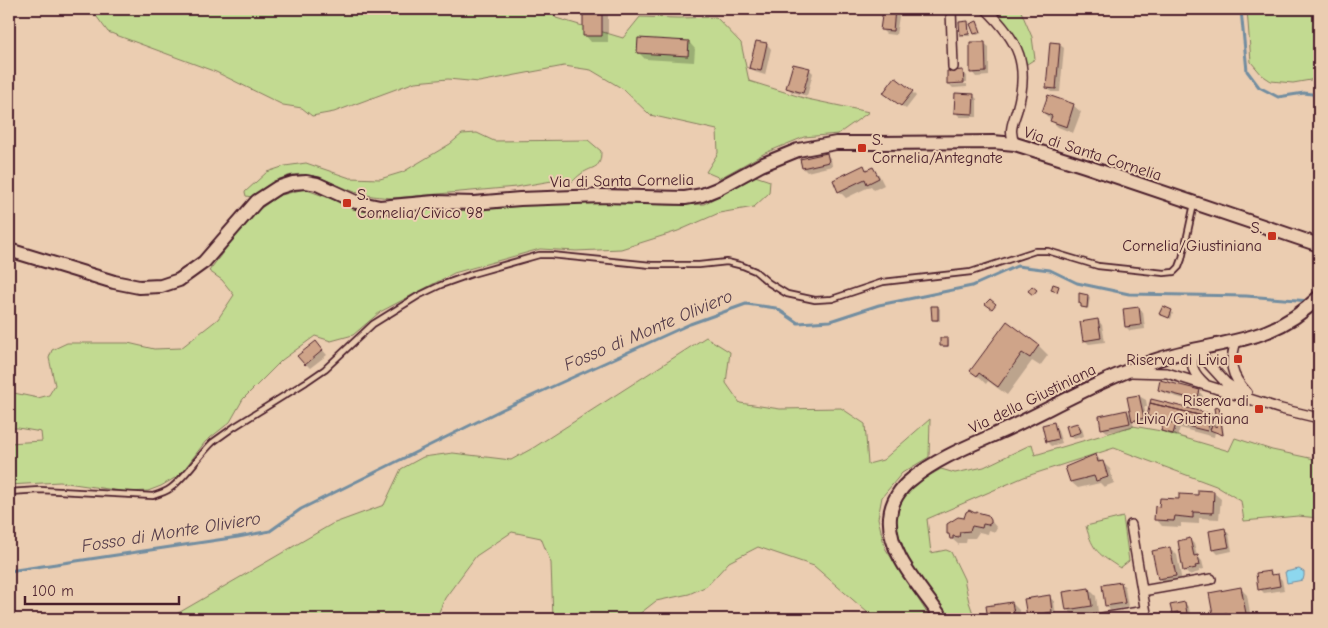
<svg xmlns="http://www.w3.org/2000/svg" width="1328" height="628" viewBox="0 0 1328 628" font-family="'Comic Neue',sans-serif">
<rect width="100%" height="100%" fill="#ebcdb1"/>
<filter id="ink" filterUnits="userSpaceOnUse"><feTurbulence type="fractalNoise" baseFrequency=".02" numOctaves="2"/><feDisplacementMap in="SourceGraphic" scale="10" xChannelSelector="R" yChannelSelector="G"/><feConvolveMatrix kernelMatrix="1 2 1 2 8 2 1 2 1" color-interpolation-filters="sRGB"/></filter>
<g filter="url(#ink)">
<path fill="#c2da91" stroke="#867c5e" d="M91,9H551L556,18L623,38L640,17L679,18L716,17L741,43L749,81L807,99L869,112L838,134L804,137L765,153L720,178L706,172L718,153L717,130L650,115L623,89L591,70L564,66L479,82L448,79L415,82L334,112L312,116L302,108L283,105L216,72L108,32Z
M990,9H1020L1032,37L1035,59L1027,64L1014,37Z
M1247,9H1319V75L1316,79L1293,83L1271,81L1262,75L1251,62Z
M477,133L494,141L588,140L601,151C601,170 594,165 581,174C578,176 575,179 572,182L564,179L516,187L393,198C380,197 367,196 355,192C332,184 310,168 285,177C273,181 262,190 252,197L246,196L245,192L267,172L285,166L306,163L350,178L380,179L403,172L450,144L462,134Z
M755,176L770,181L769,193L754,207L719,213L678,231L621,249L576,251L540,249L454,273L380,312L353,335L331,341L315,336L282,360L243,399L230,422L205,442L180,475L161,486L148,491L128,492L60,482L9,485V443L42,441L41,432L18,428H9V392L38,398L49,395L55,385L49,358L52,350L67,343H128L154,349L181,348L218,319L234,295L222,280L209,271L250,216L278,196L304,189L349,205L436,208L595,203L676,205L704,204Z
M706,337L730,352L726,383L740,403L780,409L841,408L865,424L868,464L883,460L930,419L929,457L902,473L882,497L878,518L885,548L931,619H875L814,566L758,547L729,562L707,586L689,594L656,601L633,619H553L551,563L541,538L512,532L476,556L445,598L436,619H168L332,524L384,505L401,469L423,457L453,453L511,460L533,448Z
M1133,426L1161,431L1229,451L1235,438L1272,450L1319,460V518L1298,516L1244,521L1241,501L1216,486L1114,448L1024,477L927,519L931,553L946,550L951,552L964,579L969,602L975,619H948C931,591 880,534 902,500C912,485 927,477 941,469L955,473L984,467L1032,444L1035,455Z
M1123,517L1129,561L1120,568C1099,554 1093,552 1086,526Z"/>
<path fill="#8dd7ee" stroke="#728da0" d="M1299,569L1304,572V576L1303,580L1287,583L1285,572Z"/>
<path fill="#0003" d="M585,9H605L608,12V42H591L585,35Z
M884,9L900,10L896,35L886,34L881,29Z
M967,22L969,24L970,36H963L961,34Z
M977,23L982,33L977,35L975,34Z
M689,42L695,49L694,62L645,59L638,52Z
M757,42L767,44L771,49L765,75L755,72L751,68Z
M984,43L989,47V76L976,77L972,72Z
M1059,44L1064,48L1060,92H1051L1047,87Z
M809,69L813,73L807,96L792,92L788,88Z
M963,72L967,76V82H951V85L967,84V87L953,88L948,83Z
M912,92L916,96L906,109L889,97Z
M973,95L977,99V117H960L955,112Z
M1049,97L1074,106L1081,112L1073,133L1058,127L1043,112Z
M826,154L831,159L832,166L807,172L803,168Z
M864,167L868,170L873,168L879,175L884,185L874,190L871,186L846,198L839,191Z
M1088,297L1090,298L1088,309L1082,307Z
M938,307L940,309V321H935L933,320Z
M1138,308L1143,312L1145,329L1130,331L1126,327Z
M1164,308L1173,313L1171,319L1161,314Z
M1098,320L1102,325L1105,342L1089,344L1084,340Z
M1007,323L1039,346L1048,355L1040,366L1032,361L1007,395L988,381L986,384L972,371Z
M947,339L949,341V347H943L942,345Z
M320,347L327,355L310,368L306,364Z
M1159,389L1199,391L1203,396L1201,404L1164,393Z
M1139,396L1146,400L1147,406L1144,407L1148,422L1138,424L1132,419L1134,427L1107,432L1102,428L1127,411L1133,417Z
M1218,408L1220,410L1224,435L1215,432L1214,437L1180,428L1177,437L1167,434L1163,430L1164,425L1155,422L1148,416L1211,415L1215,419L1214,423L1218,427Z
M1053,423L1057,428L1062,443L1051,446L1047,442L1043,426Z
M1078,424L1082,428L1084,436L1074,439L1070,435Z
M1096,456L1110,469L1114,483L1104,487L1100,483L1078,488L1071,482Z
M1214,493L1221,499L1219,519L1199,518V524L1181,523V527L1162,526L1156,519L1160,508L1180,500Z
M987,516L997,528L995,532L989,530L988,534L979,532L975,538H967L966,543H959V545L951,538L949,534Z
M1225,530L1229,534L1232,551L1218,554L1213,549Z
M1190,540L1194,544L1197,556L1202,561L1204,569L1199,570V572L1189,575L1184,570Z
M1170,548L1177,555L1182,582L1166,586L1159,579L1154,552Z
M1270,572L1274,576H1278L1282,580L1284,590L1264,593L1260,589Z
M1121,583L1125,587L1128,607L1110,610L1106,605Z
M1240,588L1247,595L1251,619H1219L1214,615Z
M1089,589L1096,596L1098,612L1074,616L1067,609Z
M1049,597L1054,601L1056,616L1032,619L1028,616Z
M1012,603L1019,610L1020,619H989L987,607Z
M1185,603L1189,608L1191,619H1181L1180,616H1177L1173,612Z"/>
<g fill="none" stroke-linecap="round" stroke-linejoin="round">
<path stroke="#728da0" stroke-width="3" d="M1239,9L1241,10L1247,71L1259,87L1278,97L1304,93L1319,95
M9,571L238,537L270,531L301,509L503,409L690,324L746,304L776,308L798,323L830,321L879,305L972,286L1017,266L1050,270L1077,283L1129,294L1246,296L1310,301"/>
</g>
<path fill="#cfa489" stroke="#4a1f2b" d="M583,9H602V36H583Z
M883,9H895L893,31L880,30Z
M968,21L969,34L960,35L959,22Z
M977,21L981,32L974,34L970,24Z
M638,38L689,41L688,56L637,53Z
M756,41L767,43L761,71L749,68Z
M970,42H985L986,72L970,73Z
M1050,42L1060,43L1056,89L1046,88Z
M793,64L810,68L803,93L786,88Z
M963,70L964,83L947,84V71Z
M895,77L913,91L901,106L883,93Z
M955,93L974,94L973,114L954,113Z
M1048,95L1074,104L1067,127L1050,121L1052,116L1042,112Z
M827,153L829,162L802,168L800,159Z
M864,165L866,170L873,167L879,178L867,184L865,179L838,192L833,180Z
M1053,284L1059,286L1057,292L1051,290Z
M1032,286L1037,290L1033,295L1028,291Z
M1079,293L1088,295L1087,308L1081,307V304L1079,303Z
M990,299L996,304L992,309L985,304Z
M931,306H938V320H932Z
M1163,306L1172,310L1169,318L1159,314Z
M1139,307L1141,325L1125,327L1123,309Z
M1098,319L1101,338L1083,341L1080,322Z
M1007,321L1039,345L1030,358L1022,353L998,387L979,373L977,376L970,371Z
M940,338H948V346H940Z
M316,341L323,350L305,365L297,356Z
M1160,380L1200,390L1197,400L1158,390Z
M1139,395L1144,418L1132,421L1127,397Z
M1151,399L1211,414V418L1150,403Z
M1150,403L1211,418L1207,431L1147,416Z
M1219,407L1223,435L1210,430L1212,425L1217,427L1214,408Z
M1127,410L1130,423L1101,429L1099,416Z
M1164,421L1176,424L1173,434L1161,431Z
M1054,422L1058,439L1046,442L1042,425Z
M1078,423L1081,432L1069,436L1066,426Z
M1096,454L1098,462L1103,461L1108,477L1096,481L1094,476L1070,482L1065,467Z
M1198,490L1214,491L1213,513L1193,512V518L1175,516L1174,521L1154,520L1155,506L1159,507L1160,498L1179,499V494L1198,495Z
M969,510L975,513L977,512L988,515L991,520V523L988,525L983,524L982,528L972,526L970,531L960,532L959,537L953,536V539H950L949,534H947V524L958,517L964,518L966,512Z
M1225,528L1229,547L1212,550L1209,531Z
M1190,538L1194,556L1198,555L1200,565L1195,566L1196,568L1183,571L1178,541Z
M1170,547L1176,576L1158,579L1152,551Z
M1270,571L1271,575L1278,574L1280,586L1258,590L1256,573Z
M1121,582L1125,603L1105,606L1102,585Z
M1241,587L1247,619H1228L1227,613L1213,615L1209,593Z
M1089,588L1092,606L1066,610L1063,592Z
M1050,595L1052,612L1027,616L1024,599Z
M1012,602L1015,619H988L986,606Z
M1185,602L1188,619H1179L1178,612L1172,613L1170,605Z"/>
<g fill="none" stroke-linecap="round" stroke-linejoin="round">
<defs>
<path id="lane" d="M9,492L40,490L153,496C158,494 163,493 168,490C184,480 198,456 213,442L234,427L306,382L325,369L373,324L418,296L441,285L472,274L539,255H551L651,265H699L727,262L743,266L755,271L769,283L787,294L815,300L832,299L883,282L971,272L1035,251H1048L1098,266L1164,273L1174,272L1179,267L1182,259L1194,204"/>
<path id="street" d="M951,9L953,67
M986,9C1019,41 1030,65 1017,110C1013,123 1008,131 1015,144
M1236,341C1229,365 1230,374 1247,393
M1131,372L1167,373L1281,409L1319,418
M1205,384C1193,373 1189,366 1196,350L1226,383L1241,393
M1131,525L1147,619
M1142,591L1211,579
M1096,619L1145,611"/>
<path id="secondary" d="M9,250L114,282L139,287L161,286L179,280L204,262L257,201L277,188L293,183L306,182L317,184L356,202L380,207L435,202L474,203L520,199L602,196L685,198L702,195L717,189L761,165L798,150L836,143H878L993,142L1015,144L1085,166L1319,245
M942,619C923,589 887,555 890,517C891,502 900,488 912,479C940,456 977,443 1009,428C1057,405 1103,379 1153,361C1215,339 1268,348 1319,297"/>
</defs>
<use href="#lane" stroke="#4a1f2b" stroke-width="8"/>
<use href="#street" stroke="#4a1f2b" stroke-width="12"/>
<use href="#secondary" stroke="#4a1f2b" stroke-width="16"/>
<use href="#lane" stroke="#ebcdb1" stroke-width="4.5"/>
<use href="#street" stroke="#ebcdb1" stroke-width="9"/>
<use href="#secondary" stroke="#ebcdb1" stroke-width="12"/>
</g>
</g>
<g fill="#c8321e" stroke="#ebcdb1" stroke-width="2">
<rect x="857" y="143" width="10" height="10" rx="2.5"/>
<rect x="342" y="198" width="10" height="10" rx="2.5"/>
<rect x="1267" y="231" width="10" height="10" rx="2.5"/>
<rect x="1233" y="354" width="10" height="10" rx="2.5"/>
<rect x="1254" y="404" width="10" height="10" rx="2.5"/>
</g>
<g text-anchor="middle" stroke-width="4" stroke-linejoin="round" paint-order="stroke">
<g font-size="16" fill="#4a1f2b" stroke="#ebcdb1" text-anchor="end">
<text x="872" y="145" text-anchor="start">S.<tspan x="872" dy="18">Cornelia/Antegnate</tspan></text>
<text x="357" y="200" text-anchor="start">S.<tspan x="357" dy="18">Cornelia/Civico 98</tspan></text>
<text x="1262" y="233">S.<tspan x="1262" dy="18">Cornelia/Giustiniana</tspan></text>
<text x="1228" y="365">Riserva di Livia</text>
<text x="1249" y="406">Riserva di<tspan x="1249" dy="18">Livia/Giustiniana</tspan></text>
</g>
<g font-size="16" fill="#4a1f2b" stroke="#ebcdb1">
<text transform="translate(1093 153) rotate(18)" y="6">Via di Santa Cornelia</text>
<text transform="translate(622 180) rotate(-1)" y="6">Via di Santa Cornelia</text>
<text transform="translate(1032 398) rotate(-26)" y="6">Via della Giustiniana</text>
</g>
<g font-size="18" font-style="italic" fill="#543b48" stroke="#ebcdb1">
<text transform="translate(648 330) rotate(-23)" y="6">Fosso di Monte Oliviero</text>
<text transform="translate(171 532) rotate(-9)" y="6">Fosso di Monte Oliviero</text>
</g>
</g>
<rect width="1328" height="628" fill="none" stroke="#ebcdb1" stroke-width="30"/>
<rect x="15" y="15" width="1298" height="598" fill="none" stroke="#4a1f2b" stroke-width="2" filter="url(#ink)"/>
<path d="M25 596v8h154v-8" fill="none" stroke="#4a1f2b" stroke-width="2.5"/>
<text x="32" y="596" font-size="15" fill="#4a1f2b" stroke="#ebcdb1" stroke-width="4" paint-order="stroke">100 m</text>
</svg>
